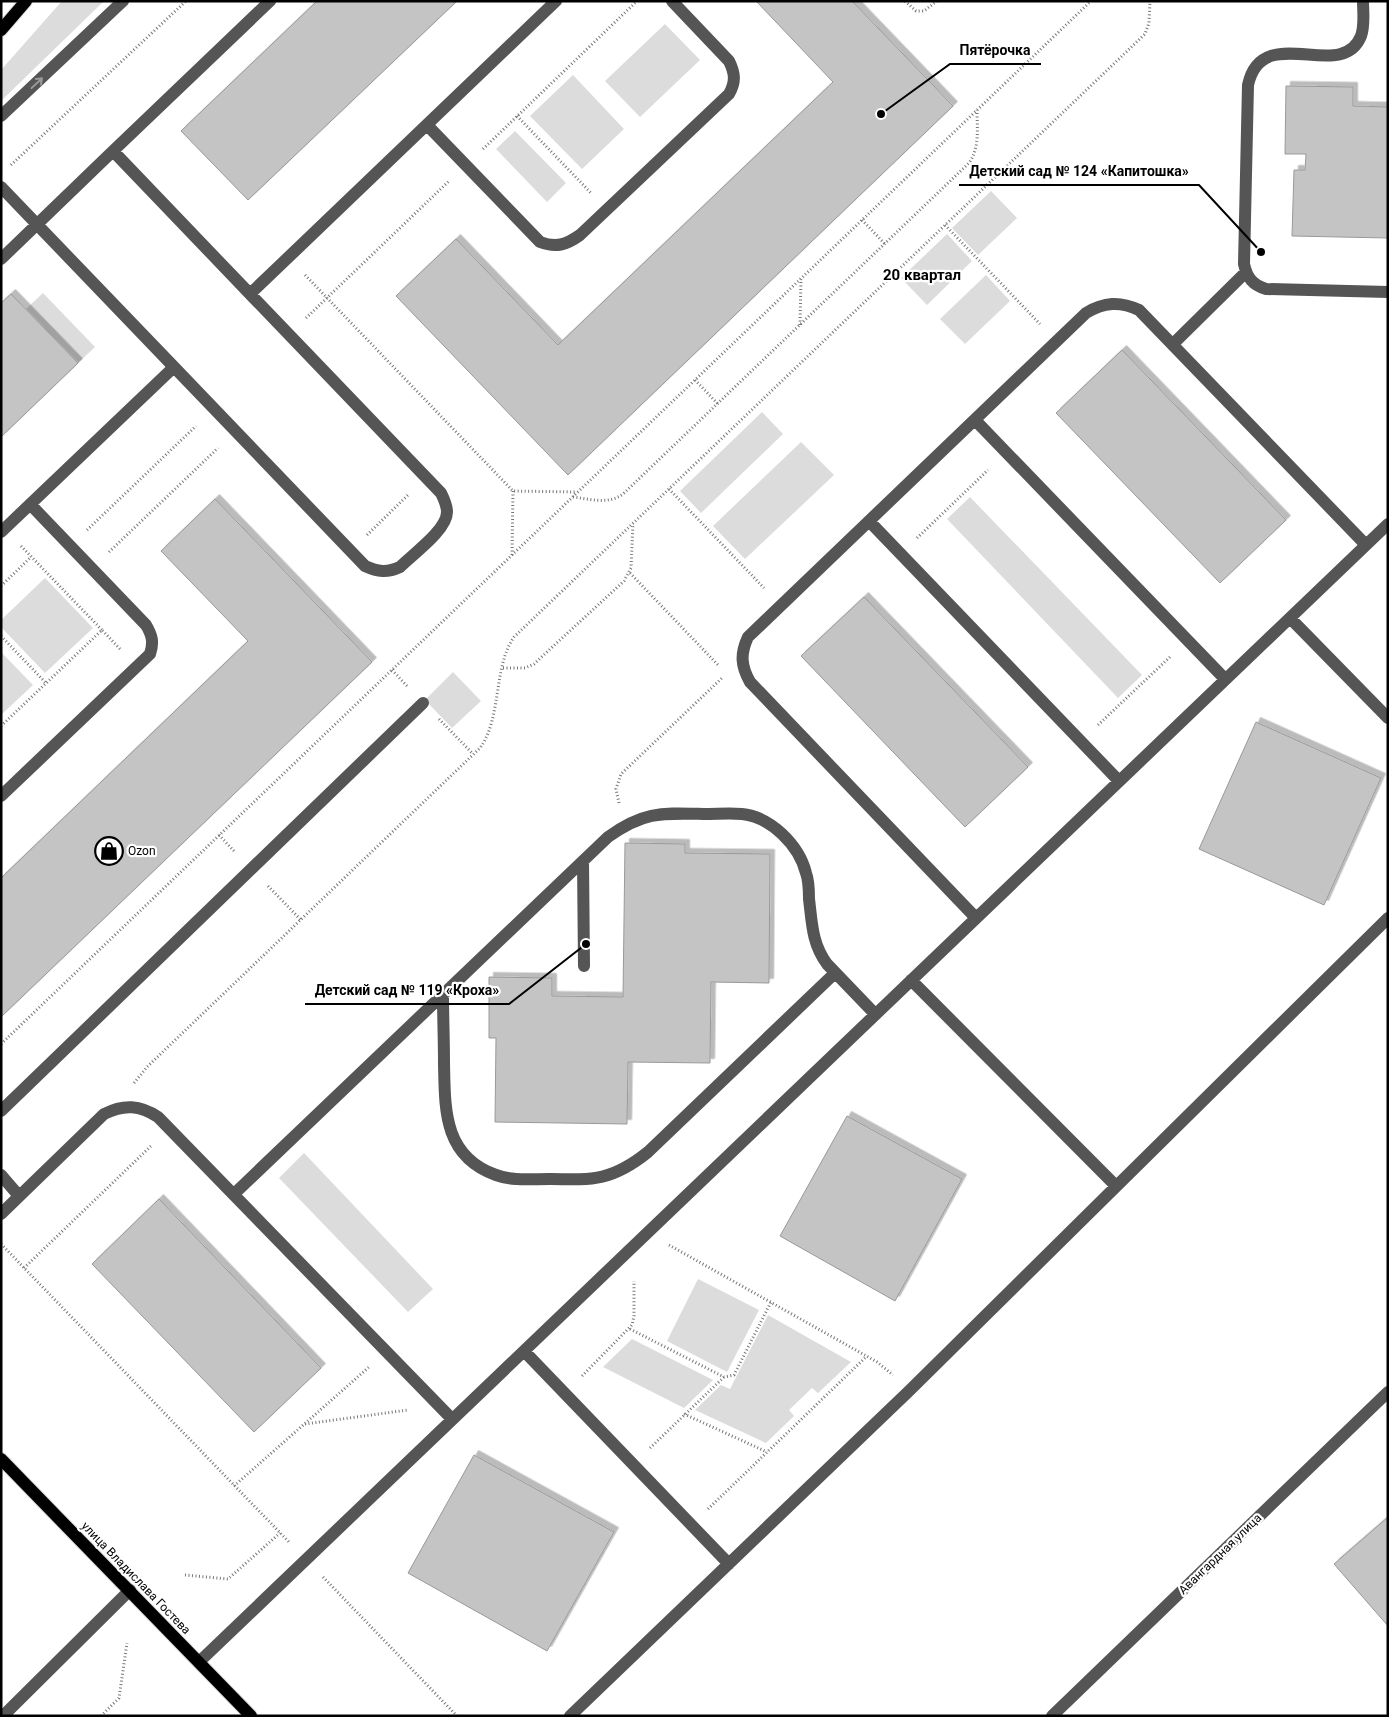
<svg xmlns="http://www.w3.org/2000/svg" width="1389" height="1717" viewBox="0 0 1389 1717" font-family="Roboto,sans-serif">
<defs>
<filter id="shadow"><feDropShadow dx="4.5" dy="-4.5" stdDeviation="0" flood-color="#0004"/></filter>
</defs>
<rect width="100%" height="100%" fill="#fff"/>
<path fill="#dcdcdc" d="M62,1H104L1,101V70Z
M665,24L700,60L640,117L605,81Z
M573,75L624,129L582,169L530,116Z
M515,131L566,183L547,202L496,149Z
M991,191L1017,218L978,255L952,228Z
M947,234L972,261L927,305L901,278Z
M986,275L1010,301L965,344L940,319Z
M43,293L95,347L78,363L26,309Z
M762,412L783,434L701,513L680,491Z
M801,442L834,475L745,559L713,526Z
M970,497L1142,675L1118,698L947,519Z
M45,578L93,628L45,673L1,627V620Z
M1,652L33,685L1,715Z
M453,672L481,701L452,728L425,700Z
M304,1153L433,1289L408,1312L279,1178Z
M698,1279L759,1310L727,1372L667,1341Z
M768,1315L851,1362L818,1393L812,1388L789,1410L794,1416L766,1443L695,1410L721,1385L730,1389Z
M632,1339L713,1380L684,1408L603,1367Z"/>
<path fill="#c4c4c4" stroke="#999" filter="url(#shadow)" d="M317,1H457L248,200L181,131Z
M756,1H852L953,106L568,475L396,296L456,239L558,345L833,82Z
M1286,86L1353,87V106L1388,107V238L1292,236L1294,170H1305L1306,154H1285Z
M11,294L78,363L1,437V303Z
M1122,350L1286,520L1220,583L1056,413Z
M215,499L372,662L1,1017V878L248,641L161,551Z
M864,597L1028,767L965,827L801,656Z
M1256,722L1381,778L1324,905L1199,849Z
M625,843L685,844V853L770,854L769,983L711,982L710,1063L628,1062L627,1124L495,1122L496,1038H489V977L552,978V996L623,997Z
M847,1116L962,1179L895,1301L780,1236Z
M159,1199L321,1368L254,1432L92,1264Z
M474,1455L614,1532L547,1651L408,1573Z
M1388,1517V1626L1334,1564Z"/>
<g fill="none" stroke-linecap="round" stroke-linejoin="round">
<defs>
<path id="major" d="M1,30L26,1
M1,1459L251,1716"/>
</defs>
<use href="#major" stroke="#dbdbdb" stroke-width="14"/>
<path stroke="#777" stroke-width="3" stroke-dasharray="1 2.5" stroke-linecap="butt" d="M905,1L916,11H924L937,1
M517,116L591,193
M483,149L637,1
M11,165L186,1
M862,220L885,244
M945,225L1040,324
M305,275L513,491L577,492
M306,318L449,181
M800,325L801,279
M695,380L718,404
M669,489L764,588
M573,497C590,499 608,505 623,494L969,163C980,147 977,129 977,110
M87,530L196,426
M367,535L409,494
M917,538L988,470
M21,546L102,630
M109,552L218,448
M512,555L513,491
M630,573L718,665
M1,586L31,557
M1,636L46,683
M503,668H525L534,664L624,581L631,568L633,524
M392,670L407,686
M439,719L473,754
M1098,725L1171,656
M1,726L102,630L121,650
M619,803L616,789L621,774L722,678
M219,835L234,851
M268,886L301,920
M1,1044L1091,1
M134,1083L147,1067L480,748C502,718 493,667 514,637L1145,34L1149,23L1150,1
M1,1244L289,1542
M669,1245L877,1362L893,1375
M24,1268L152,1145
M630,1329L724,1377L734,1375L771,1302
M582,1376L632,1325L634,1316V1281
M684,1414L767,1452
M305,1424L408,1410
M650,1448L724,1377
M234,1486L369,1367
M708,1509L867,1356
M185,1575L228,1579L280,1533
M323,1577L457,1716
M101,1716L119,1698L127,1643"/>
<path stroke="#555" stroke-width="12" d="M1363,1C1363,12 1365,26 1361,36C1342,84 1262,20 1248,85L1244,264C1247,278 1253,285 1266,289L1388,292
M1,116L123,1
M427,125L540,242C556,248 566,245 580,235L729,94C736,82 735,73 729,61L672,1
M113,151L270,1
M1,187L174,367L1,532
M1,259L113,151L250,294L556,1
M1173,344L1246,272
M174,367L365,566C378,572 387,573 400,567C413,554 447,530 447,512C447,505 444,499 441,493L250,294
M975,420L1225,679
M869,521L1119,781
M1290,618L1388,718
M1,796L150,654C154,642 152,635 146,625L30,504
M583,861L584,966
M976,918L750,682C741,666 740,654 748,637L1086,313C1104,302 1120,301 1139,310L1366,545
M911,980L1116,1186
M443,994C443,1017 444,1040 444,1063C445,1109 443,1156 496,1175C512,1181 531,1179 549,1179C593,1180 612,1181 648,1152L835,973
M1,1111L423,703
M1,1175L19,1196
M234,1194L608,837C644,811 662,813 704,814C717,814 730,813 742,814C771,817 799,845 806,873C809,881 809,891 809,899C812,923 812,944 827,964L875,1014
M1,1214L104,1114C124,1104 140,1105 158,1117L452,1419
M524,1351L729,1564
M199,1662L1388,524
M3,1716L130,1590
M570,1716L909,1391L1388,918
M1052,1716L1388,1392"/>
<use href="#major" stroke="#000" stroke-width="12"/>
</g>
<defs><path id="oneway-shaft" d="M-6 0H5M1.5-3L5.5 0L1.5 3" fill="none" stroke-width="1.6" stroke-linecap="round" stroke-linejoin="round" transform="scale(1.25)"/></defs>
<use stroke="#999" href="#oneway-shaft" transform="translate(37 83) rotate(-43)"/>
<defs>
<symbol id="shop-ring" viewBox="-11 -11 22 22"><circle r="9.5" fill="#fff" stroke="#000" stroke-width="1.5"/><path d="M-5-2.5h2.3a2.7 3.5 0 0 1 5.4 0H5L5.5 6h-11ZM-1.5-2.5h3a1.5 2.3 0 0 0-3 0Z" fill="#000"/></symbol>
</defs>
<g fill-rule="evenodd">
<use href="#shop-ring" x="93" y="835" width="32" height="32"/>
</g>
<g text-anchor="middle" stroke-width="4.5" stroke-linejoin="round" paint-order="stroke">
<g font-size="12" fill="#000" stroke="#fff" text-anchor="start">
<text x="128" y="855">Ozon</text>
</g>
<g font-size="12" fill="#000" stroke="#fff">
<text transform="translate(1220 1554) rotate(-44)" y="4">Авангардная улица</text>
<text transform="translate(136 1578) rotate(46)" y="4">улица Владислава Гостева</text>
</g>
<g font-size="15" font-weight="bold" fill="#000" stroke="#fff">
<text x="922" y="280">20 квартал</text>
</g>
</g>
<path fill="none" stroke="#000" stroke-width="2" d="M881 114L950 64H1041M1261 252L1199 185H959M586 944L509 1004H305"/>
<g fill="#000" stroke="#fff" stroke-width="2">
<circle cx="881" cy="114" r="5"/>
<circle cx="1261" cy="252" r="5"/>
<circle cx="586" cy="944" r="5"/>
</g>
<g font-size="14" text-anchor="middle" font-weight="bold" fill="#000" stroke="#fff" stroke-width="4.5" stroke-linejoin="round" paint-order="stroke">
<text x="995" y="55">Пятёрочка</text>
<text x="1079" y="176">Детский сад № 124 «Капитошка»</text>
<text x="407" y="995">Детский сад № 119 «Кроха»</text>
</g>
<rect width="1389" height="1717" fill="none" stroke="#000000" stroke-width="5"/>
</svg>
